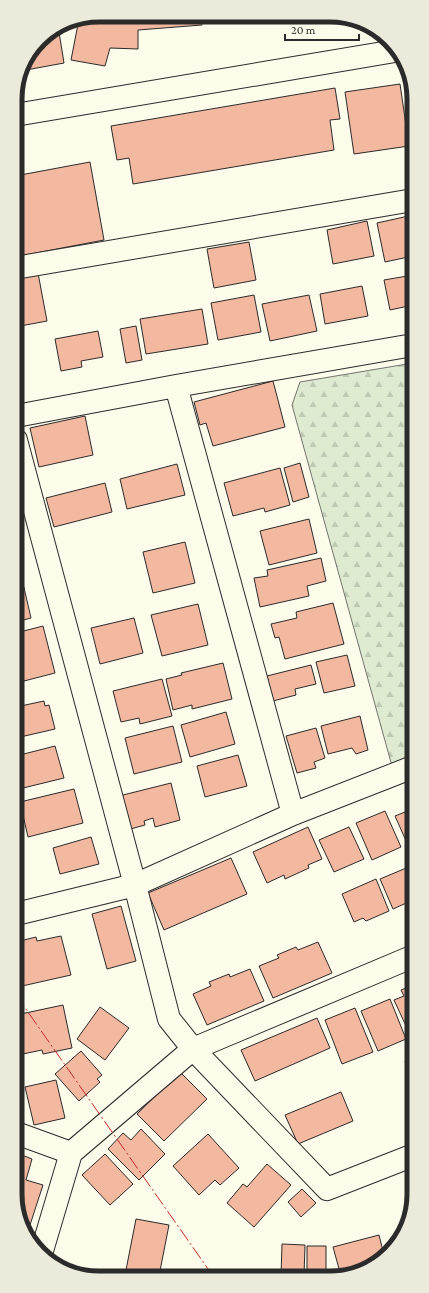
<svg xmlns="http://www.w3.org/2000/svg" width="429" height="1293" viewBox="0 0 429 1293" font-family="'Crimson Pro',serif">
<defs>
<pattern id="forest-firs" width="22" height="20" patternUnits="userSpaceOnUse"><rect width="22" height="20" fill="#deebd1"/><path d="M5 1l3.5 6h-7zM16 11l3.5 6h-7z" fill="#bfcab4"/></pattern>
</defs>
<rect width="100%" height="100%" fill="#fdfbea"/>
<path fill="url(#forest-firs)" stroke="#74746e" d="M413,363V756L392,766L292,405L300,382Z"/>
<path fill="#f2b8a0" stroke="#2b2b2b" d="M99,15L201,16L202,25L138,30V49L110,48L105,66L71,60L79,19Z
M59,32L64,63L26,70L24,61L43,36Z
M411,80L412,83V125L405,81Z
M400,84L409,146L354,154L345,92Z
M335,88L340,119L330,120L334,150L133,184L129,158L117,160L111,126Z
M90,162L104,240L15,257V176Z
M413,215V256L385,262L377,223Z
M367,221L374,256L333,264L327,230Z
M249,242L256,280L214,288L207,249Z
M38,273L47,321L15,327V277Z
M413,275V305L390,310L384,280Z
M362,286L368,316L325,324L320,294Z
M254,295L261,332L218,340L211,303Z
M309,295L317,331L270,341L262,304Z
M202,309L208,344L146,354L140,319Z
M136,326L142,360L126,363L120,329Z
M98,331L103,357L81,361L82,367L61,371L55,339Z
M273,381L285,427L213,446L206,423L200,425L194,402Z
M85,416L93,455L39,467L30,428Z
M300,463L309,497L293,502L284,468Z
M177,464L185,495L127,509L120,479Z
M280,468L290,505L265,512L264,508L233,516L224,483Z
M105,483L112,512L54,527L46,498Z
M309,519L317,553L269,565L260,531Z
M185,542L195,583L153,593L143,552Z
M321,558L326,581L307,586L309,596L260,607L254,578L268,576L267,570Z
M22,579L31,618L16,622V580Z
M333,603L344,644L285,659L279,637L275,638L271,624L297,618L296,612Z
M198,604L208,645L162,656L151,615Z
M134,618L143,653L100,664L91,628Z
M43,626L55,673L24,681L21,669L16,670V632V633Z
M347,655L355,686L324,693L316,662Z
M223,663L232,699L192,709V705L173,710L166,679L182,675L181,673Z
M311,665L316,684L295,689L296,695L273,701L267,676Z
M162,679L172,716L140,724L139,718L121,722L113,691Z
M44,701L45,706L49,705L55,729L16,738V707Z
M226,712L235,744L190,757L181,725Z
M360,716L368,750L356,754L352,748L328,754L321,726Z
M173,726L182,762L134,774L125,738Z
M316,728L325,758L314,762L316,768L297,773L286,736Z
M55,746L64,778L19,789L16,778V756Z
M238,755L247,786L205,797L197,766Z
M171,783L180,820L155,827L153,818L144,821L145,825L127,830L119,796Z
M74,789L83,823L28,837L20,802Z
M413,801V841L407,843L395,816L410,810L407,803Z
M385,811L401,847L372,860L356,823Z
M308,827L322,859L308,865L309,868L285,879L284,875L267,883L253,852Z
M349,827L364,859L334,872L319,840Z
M91,837L99,864L60,874L53,848Z
M231,858L247,894L164,930L148,893Z
M411,866L413,872V900L393,909L380,879Z
M376,879L389,911L366,921L363,918L354,922L342,894Z
M121,906L136,961L107,969L92,914Z
M61,936L71,975L22,986L21,983L16,984V942L36,937L37,941Z
M318,942L332,973L273,998L259,966L279,958L277,955L296,947L298,950Z
M250,969L264,1001L207,1025L193,994L211,986L209,982L229,974L230,977Z
M414,985V1039H412L394,1000L404,996L401,990Z
M390,999L406,1039L378,1051L361,1011Z
M63,1005L72,1048L43,1054L42,1050L18,1055L16,1048V1015Z
M100,1007L129,1028L105,1060L77,1039Z
M355,1008L373,1052L342,1064L325,1020Z
M317,1018L330,1048L255,1081L241,1050Z
M81,1051L102,1075L97,1079L100,1082L79,1101L55,1074Z
M414,1057V1083L405,1061Z
M180,1072L207,1099L164,1141L137,1114Z
M56,1080L65,1118L34,1125L25,1087Z
M341,1092L353,1121L298,1144L285,1115Z
M141,1129L165,1154L139,1180L108,1149L123,1133L131,1140Z
M208,1134L239,1168L220,1185L215,1180L199,1195L173,1166Z
M17,1153L32,1159L26,1180L43,1185L29,1228L26,1227L17,1210Z
M105,1154L133,1184L110,1205L82,1175Z
M267,1164L291,1185L254,1227L227,1203L243,1184L247,1187Z
M302,1189L316,1203L301,1217L288,1202Z
M136,1219L169,1225L159,1276L126,1270Z
M379,1235L384,1255L350,1274L341,1276L333,1247Z
M282,1244L305,1245L304,1276H281Z
M307,1246H326V1275H307Z"/>
<g fill="none" stroke-linecap="round" stroke-linejoin="round">
<defs>
<path id="minor" d="M15,268L413,200
M176,386L293,814
M16,416L176,386L413,345
M16,440L135,885L169,1019L193,1049L327,1189L414,1155
M16,914L135,885L293,814L413,767
M16,1133L71,1153
M41,1254L71,1153L193,1049L414,956"/>
<path id="tertiary" d="M15,115L395,51"/>
</defs>
<use href="#minor" stroke="#2b2b2b" stroke-width="24"/>
<use href="#tertiary" stroke="#2b2b2b" stroke-width="24"/>
<use href="#minor" stroke="#fdfbea" stroke-width="22"/>
<use href="#tertiary" stroke="#fdfbea" stroke-width="22"/>
<path stroke="#c62828" stroke-width="1" stroke-dasharray="14 3 2 3" stroke-linecap="butt" d="M16,995L213,1276"/>
</g>
<path d="M0 0H429V1293H0ZM99 22H330A77 77 0 0 1 407 99V1194A77 77 0 0 1 330 1271H99A77 77 0 0 1 22 1194V99A77 77 0 0 1 99 22Z" fill="#eceadb" fill-rule="evenodd"/>
<path fill="none" stroke="#2b2b2b" stroke-width="5" d="M99 22H330A77 77 0 0 1 407 99V1194A77 77 0 0 1 330 1271H99A77 77 0 0 1 22 1194V99A77 77 0 0 1 99 22Z"/>
<path d="M285 34v6h74v-6" fill="none" stroke="#2b2b2b" stroke-width="2"/>
<text x="291" y="34" font-size="12" fill="#2b2b2b" stroke="#fdfbea" stroke-width="3" paint-order="stroke">20 m</text>
</svg>
